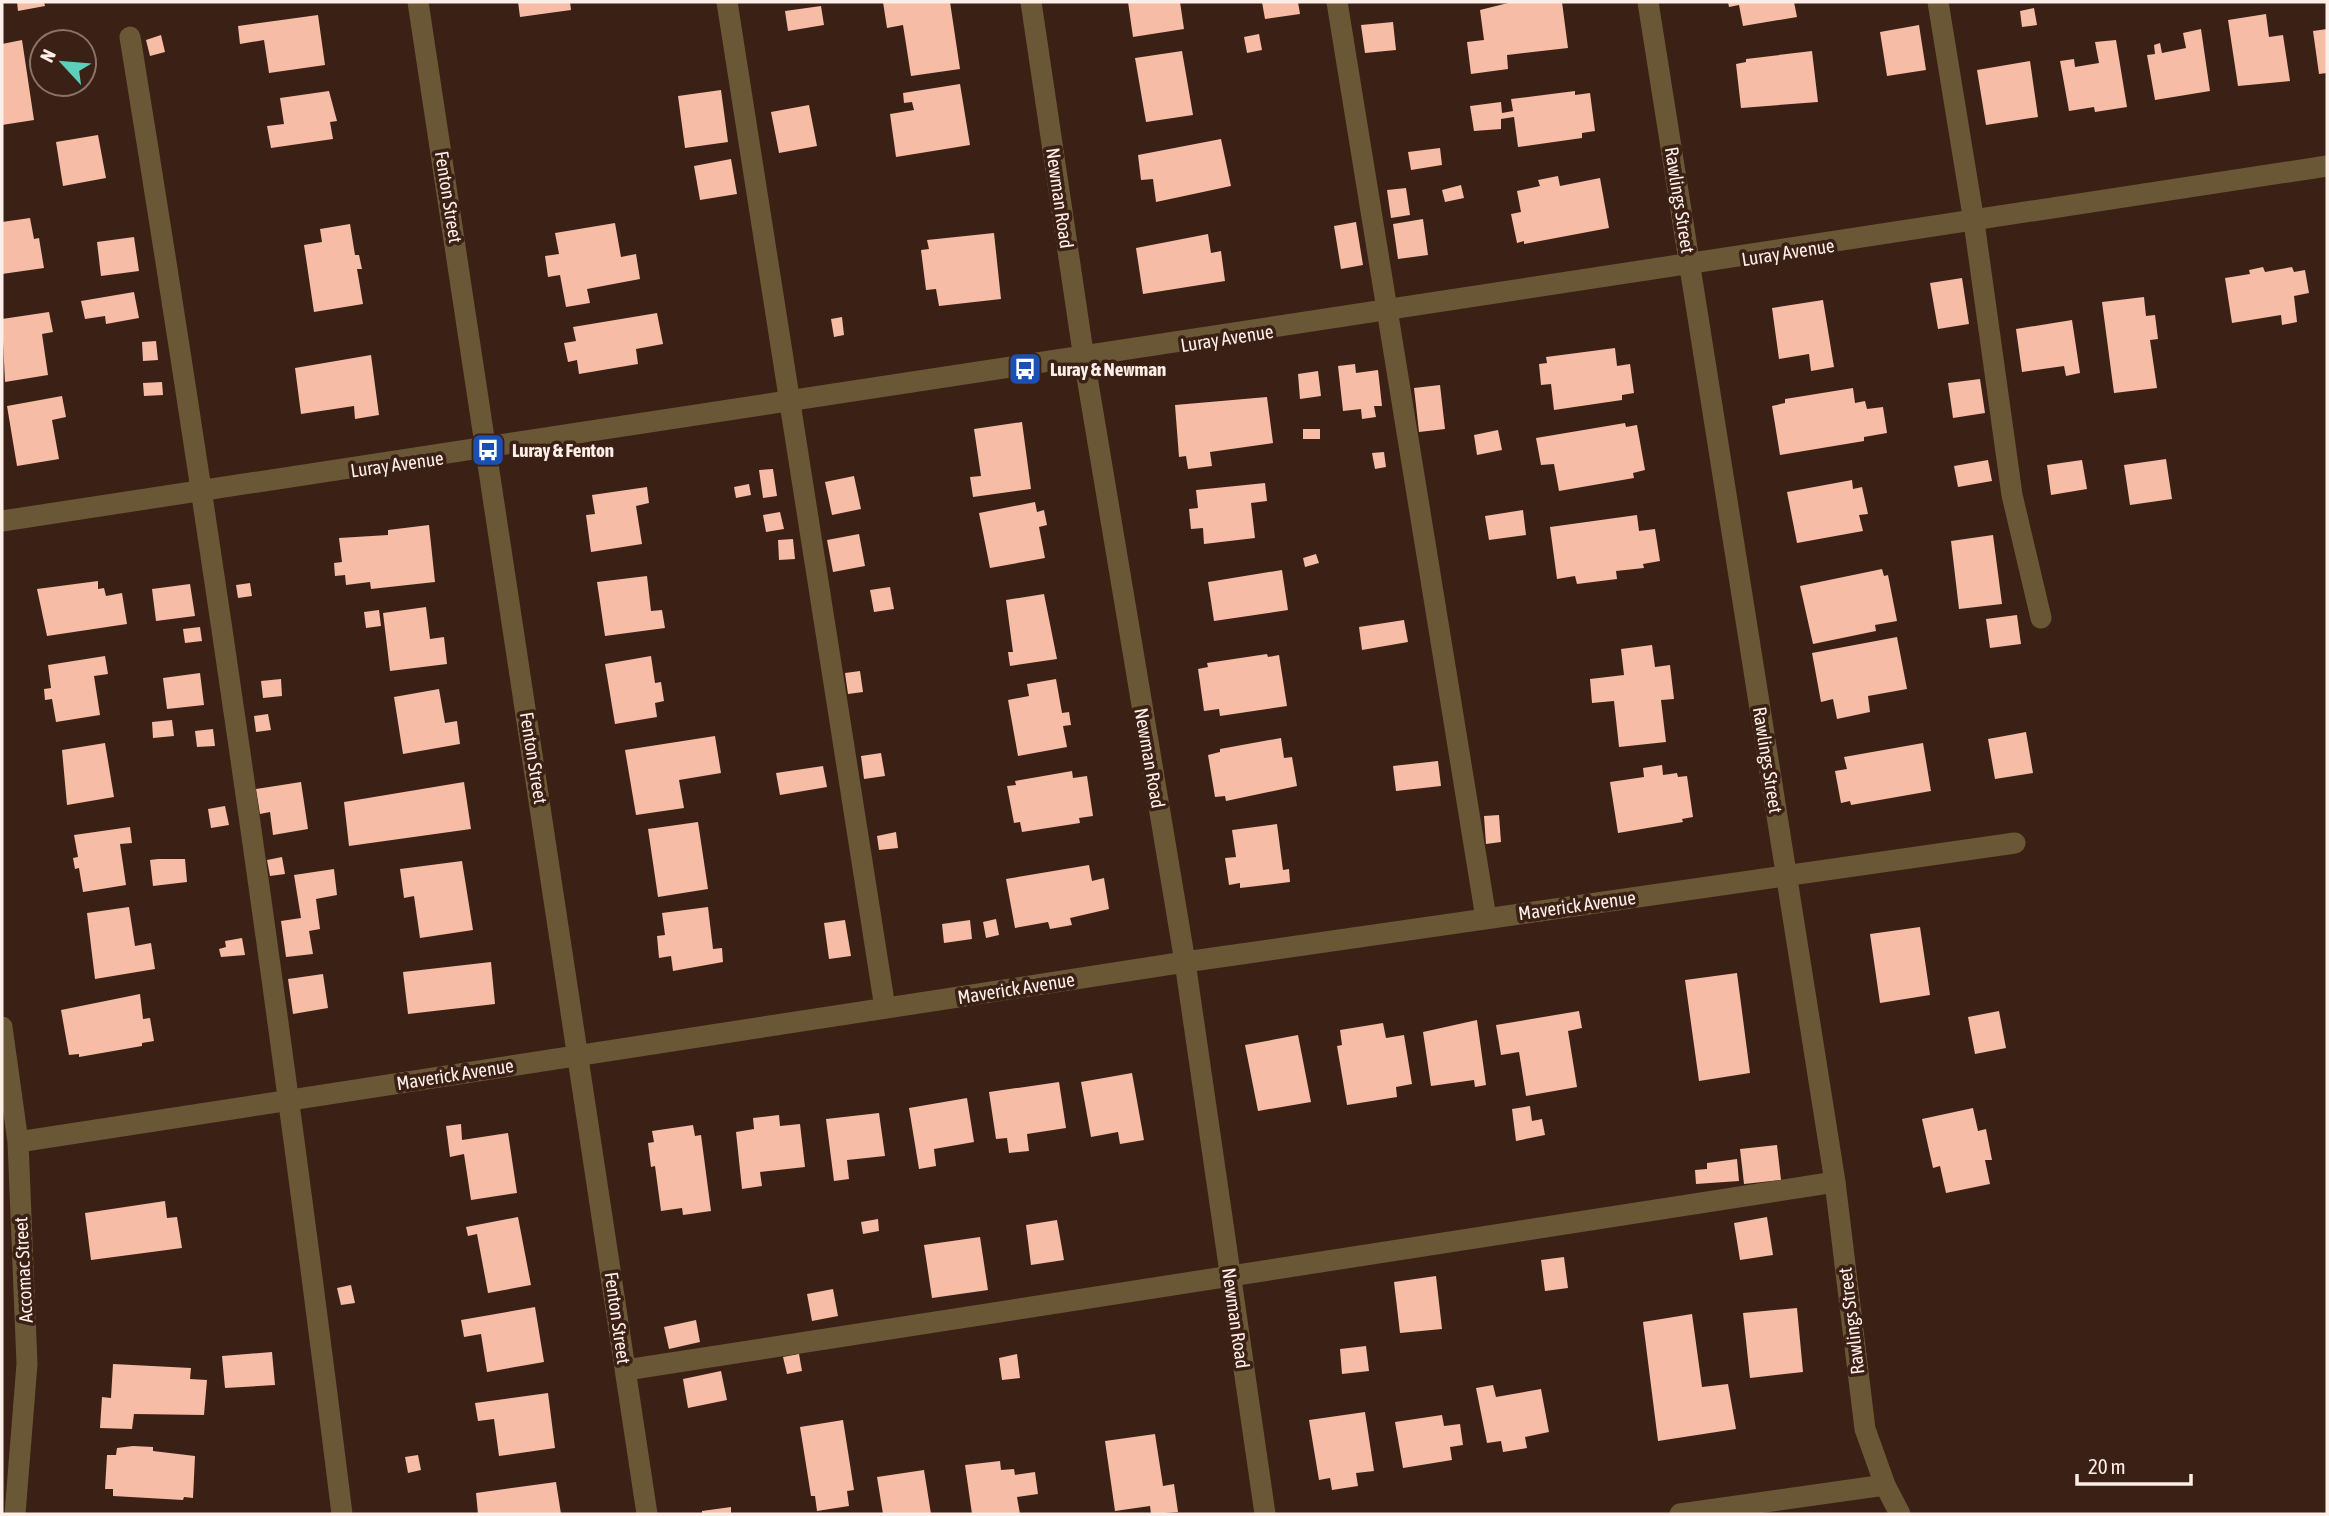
<svg xmlns="http://www.w3.org/2000/svg" width="2329" height="1516" viewBox="0 0 2329 1516" font-family="'Asap Condensed',sans-serif">
<rect width="100%" height="100%" fill="#3b2015"/>
<path fill="#f6bca6" d="M17,2H44L45,6L18,11Z
M518,2H570L571,10L520,17Z
M883,2H950L960,69L911,76L903,25L887,28Z
M1128,2H1180L1184,29L1133,37Z
M1262,2H1298L1300,14L1265,19Z
M1512,2H1562L1568,48L1507,55L1508,69L1471,74L1467,42L1484,40L1480,10Z
M1728,2H1794L1797,17L1743,26L1739,5L1729,7Z
M821,6L824,25L788,31L785,11Z
M2034,8L2037,25L2022,27L2020,11Z
M2266,14L2269,37L2283,35L2290,81L2238,86L2228,20Z
M318,15L325,65L269,73L264,40L240,44L238,26Z
M1393,22L1396,50L1365,53L1361,25Z
M1919,25L1926,70L1887,76L1880,32Z
M2201,29L2210,91L2155,100L2147,55L2155,54L2154,45L2160,43L2162,53L2186,48L2183,33Z
M2327,29V73L2319,74L2313,31Z
M1259,34L1262,50L1247,53L1244,37Z
M161,35L165,52L150,56L146,40Z
M22,40L34,120L2,125V44Z
M2116,40L2127,107L2095,112L2094,107L2069,111L2060,61L2074,59L2075,67L2099,63L2095,42Z
M1182,51L1193,115L1146,122L1135,58Z
M1812,51L1818,102L1741,108L1736,64L1746,62V59Z
M2030,61L2038,117L1986,125L1977,70Z
M960,84L970,145L896,157L890,114L914,110L912,102L904,103L903,93Z
M721,90L728,142L685,148L678,96Z
M329,91L337,121L330,122L333,139L271,148L267,126L284,124L280,98Z
M1575,91V95L1590,93L1595,131L1582,133V138L1518,147L1514,117L1501,119V129L1474,131L1470,106L1501,102L1502,113L1513,111L1511,99Z
M809,105L817,146L779,153L771,112Z
M98,135L106,178L63,186L56,142Z
M1221,139L1231,186L1156,202L1153,179L1141,180L1138,155Z
M1440,148L1442,165L1411,170L1408,152Z
M731,159L737,194L700,200L694,166Z
M1558,176L1560,186L1600,178L1609,228L1524,244V241L1517,243L1511,214L1521,212L1517,191L1540,186L1538,180Z
M1461,185L1464,198L1445,202L1442,190Z
M1406,188L1410,215L1391,218L1387,190Z
M30,218L34,239L39,238L44,268L2,274V222Z
M1423,219L1428,255L1398,259L1393,224Z
M1356,222L1363,265L1341,269L1334,226Z
M615,223L621,257L636,254L640,279L587,289L590,303L566,307L560,275L548,277L545,256L559,254L555,233Z
M350,224L355,255H359L362,269H357L363,304L314,312L304,245L322,242L320,229Z
M994,233L1001,299L939,306L936,289L926,290L921,250L929,249L927,240Z
M1208,234L1211,253L1221,251L1225,281L1143,294L1136,248Z
M134,237L139,271L101,276L97,242Z
M2263,267L2265,272L2292,267L2294,272L2305,270L2309,293L2294,296L2297,322L2282,325L2281,315L2232,323L2225,278L2250,274L2249,270Z
M1962,278L1969,324L1938,329L1930,283Z
M134,292L139,318L106,324L105,316L85,319L81,301Z
M2144,297L2146,316L2155,315L2158,339L2150,340L2157,388L2114,393L2102,302Z
M1823,300L1834,367L1811,371L1809,354L1779,359L1772,308Z
M49,312L53,332L42,334L48,375L5,382L2,319Z
M657,313L663,344L636,349L638,364L579,374L577,360L568,362L564,343L576,341L573,327Z
M842,317L844,335L834,337L831,319Z
M2072,320L2080,373L2066,376L2064,366L2022,372L2016,329Z
M156,341L158,360L143,361L142,342Z
M1615,348L1617,366L1630,364L1634,393L1622,395V400L1554,410L1551,384L1541,385L1539,364L1547,363L1546,357Z
M371,355L379,415L355,419L354,406L301,414L295,368Z
M1355,364L1356,373L1378,370L1382,406H1374L1376,417L1362,419L1361,409L1343,411L1338,366Z
M1318,371L1321,396L1300,399L1298,374Z
M1980,379L1985,413L1953,418L1948,383Z
M162,382L163,395L144,396L143,383Z
M1440,385L1445,429L1419,432L1414,388Z
M1853,388L1855,403L1865,401L1867,409L1883,407L1887,433L1864,437V441L1780,455L1772,406L1785,403V399Z
M62,396L66,417L52,420L59,459L17,466L7,406Z
M1267,397L1273,443L1210,452L1212,466L1188,469L1186,456L1179,457L1175,405Z
M1022,422L1031,489L973,497L970,477L981,476L974,429Z
M1625,423L1626,427L1637,425L1645,470L1633,473L1634,478L1559,491L1554,464L1541,465L1536,438Z
M1303,429H1320V439H1303Z
M1498,430L1502,450L1477,455L1474,435Z
M1384,452L1386,467L1375,469L1372,453Z
M2166,459L2172,499L2130,505L2124,465Z
M1988,460L1992,481L1958,487L1954,466Z
M2082,460L2087,489L2051,495L2047,465Z
M773,469L777,496L763,498L759,470Z
M854,476L861,509L832,515L825,482Z
M1852,480L1853,489L1862,487L1868,514L1859,515L1863,531L1797,543L1787,492Z
M1265,483L1267,501L1251,503L1255,538L1204,544L1203,528L1191,529L1189,509L1198,508L1196,490Z
M749,484L751,495L736,498L734,487Z
M647,487L649,503L636,506L642,544L591,552L586,515L595,514L592,495Z
M1035,502L1037,512L1044,510L1047,525L1039,527L1045,558L990,568L979,513Z
M1523,510L1526,535L1489,540L1485,516Z
M780,512L784,529L766,532L763,515Z
M1637,515L1639,531L1655,529L1660,561L1643,564L1644,568L1616,571L1617,579L1577,584L1575,576L1557,579L1550,527Z
M429,525L435,582L371,589L370,582L346,585L345,575L335,576L334,563L342,562L339,538L388,535V530Z
M859,534L865,566L833,572L827,540Z
M1993,535L2002,604L1959,609L1951,541Z
M793,539L795,559L779,560L778,540Z
M1316,554L1319,563L1305,567L1303,558Z
M1882,569L1884,576L1888,575L1897,621L1875,625L1876,631L1813,644L1800,586Z
M1282,570L1288,610L1214,621L1208,582Z
M647,576L651,611L662,610L665,628L605,636L597,582Z
M98,581V589L104,588L106,596L122,593L127,624L47,636L37,589Z
M250,583L252,596L238,598L236,585Z
M190,584L195,616L156,621L152,589Z
M890,587L894,609L874,612L870,590Z
M1044,594L1057,659L1010,666L1008,652H1013L1006,600Z
M426,607L430,639L444,637L447,664L390,671L383,613Z
M379,610L381,626L366,628L364,612Z
M2017,615L2021,644L1990,648L1986,619Z
M1404,620L1408,642L1362,650L1359,627Z
M200,627L202,641L185,643L183,629Z
M1897,637L1907,689L1868,696L1870,712L1837,719L1833,699L1821,702L1812,653Z
M1652,645L1655,667L1670,665L1674,699L1661,700L1666,742L1619,747L1614,701L1592,703L1590,679L1624,675L1621,649Z
M1267,654L1268,657L1279,655L1287,706L1220,716L1219,709L1204,711L1198,669L1208,667L1207,663Z
M105,656L108,674L94,676L100,715L56,722L52,699L45,700L44,689L51,688L48,665Z
M651,656L655,683L661,682L664,701L655,703L657,717L615,724L605,664Z
M860,671L863,692L848,694L845,673Z
M200,673L204,705L167,709L163,678Z
M281,679L282,696L263,698L261,681Z
M1056,679L1062,713L1069,712L1071,725L1063,726L1067,747L1018,756L1008,700L1029,696L1027,684Z
M439,689L445,723L457,721L460,744L403,754L394,697Z
M268,714L271,730L256,732L254,716Z
M172,720L174,736L153,738L152,722Z
M213,729L215,746L197,747L195,731Z
M2026,732L2033,773L1995,779L1988,739Z
M715,736L721,773L679,780L684,808L636,815L625,750Z
M1281,738L1284,758L1292,757L1297,786L1226,801L1225,796L1215,797L1208,755L1220,752V749Z
M105,743L114,797L67,805L62,750Z
M1923,743L1931,791L1851,805L1850,801L1841,803L1835,771L1847,769L1844,757Z
M881,753L885,776L864,779L861,756Z
M1438,761L1441,786L1396,791L1393,766Z
M1662,765L1663,775L1677,773L1678,777L1687,776L1693,817L1682,819L1683,822L1618,833L1610,782L1644,777L1643,768Z
M823,766L827,787L780,795L776,773Z
M1072,771L1073,778L1087,776L1093,816L1079,818L1080,823L1022,832L1020,822L1014,823L1007,786L1016,785L1015,781Z
M301,782L308,829L273,835L270,812L260,814L256,789Z
M464,782L471,829L349,846L344,802Z
M225,806L229,825L211,828L208,809Z
M1499,815L1501,842L1486,844L1484,816Z
M698,822L708,889L658,897L648,829Z
M1277,824L1283,870L1289,869L1290,882L1240,888V883L1229,885L1225,858L1236,857L1232,830Z
M130,827L132,843L120,844L126,885L83,892L79,868L75,869L73,858L78,857L74,835Z
M896,832L898,848L879,850L877,836Z
M282,857L285,874L270,876L267,860Z
M158,859H185L187,882L153,886L150,860Z
M462,861L473,930L420,938L414,896L404,898L400,869Z
M1089,865L1092,881L1104,878L1109,909L1070,918L1072,925L1050,929L1048,922L1015,928L1006,879Z
M334,869L337,895L316,899L320,929L309,931L313,954L286,957L281,921L301,918L294,875Z
M129,907L135,946L151,943L155,969L95,979L87,913Z
M708,907L713,949L722,948L723,962L673,971L671,956L659,958L657,936L665,935L662,913Z
M996,919L999,935L986,938L983,922Z
M845,920L851,956L829,959L824,923Z
M970,920L972,939L944,943L942,924Z
M1920,927L1930,995L1880,1003L1870,934Z
M242,938L245,955L221,957L219,949L226,947L225,941Z
M491,962L495,1004L408,1014L403,972Z
M1737,973L1750,1073L1699,1081L1685,980Z
M323,974L328,1008L293,1014L288,979Z
M140,994L143,1019L150,1018L154,1041L142,1043V1046L79,1057V1054L69,1055L61,1010Z
M1579,1011L1582,1028L1568,1031L1577,1087L1526,1096L1519,1052L1501,1055L1496,1025Z
M1999,1011L2006,1048L1975,1054L1968,1017Z
M1477,1020L1486,1085L1475,1087L1474,1080L1431,1086L1423,1032Z
M1383,1023L1386,1038L1404,1035L1412,1084L1396,1087L1397,1097L1347,1105L1337,1046L1342,1045L1340,1030Z
M1298,1035L1311,1102L1258,1111L1245,1045Z
M1132,1073L1144,1140L1120,1144L1118,1132L1091,1137L1081,1082Z
M1059,1082L1066,1128L1027,1134L1029,1151L1009,1153L1007,1138L996,1139L989,1092Z
M967,1098L974,1142L934,1149L936,1166L919,1169L909,1108Z
M1530,1106L1532,1121L1542,1119L1545,1135L1516,1141L1512,1109Z
M1973,1108L1978,1131L1986,1129L1992,1160H1985L1990,1184L1946,1193L1940,1166L1933,1168L1922,1119Z
M879,1113L885,1156L847,1160L849,1179L834,1181L826,1119Z
M779,1115L780,1126L800,1124L805,1167L760,1172L762,1186L742,1189L736,1132L754,1129L753,1118Z
M461,1124L462,1140L508,1133L517,1193L471,1200L464,1154L450,1157L446,1126Z
M693,1125L695,1136L701,1135L711,1211L683,1215L682,1208L661,1211L655,1166L651,1167L648,1143L654,1142L652,1131Z
M1777,1145L1781,1180L1744,1184L1740,1149Z
M1737,1159L1739,1181L1696,1184L1695,1170L1707,1169V1163Z
M165,1201L167,1218L177,1217L182,1248L91,1260L85,1213Z
M518,1217L531,1285L488,1293L477,1234L468,1236L466,1227Z
M1767,1217L1773,1255L1740,1260L1734,1223Z
M878,1219L879,1231L863,1234L861,1222Z
M1057,1220L1064,1260L1031,1265L1026,1225Z
M980,1237L988,1290L932,1298L924,1245Z
M1564,1257L1568,1288L1545,1291L1541,1260Z
M1436,1276L1442,1329L1400,1333L1394,1282Z
M351,1285L355,1303L341,1305L337,1288Z
M833,1289L838,1316L812,1321L807,1294Z
M535,1307L544,1362L487,1372L481,1334L464,1337L461,1320Z
M1797,1308L1803,1372L1750,1378L1743,1313Z
M1692,1314L1702,1387L1728,1384L1736,1429L1658,1441L1643,1322Z
M696,1320L700,1342L669,1349L664,1327Z
M1366,1346L1369,1371L1342,1374L1340,1349Z
M272,1352L275,1385L225,1388L222,1356Z
M799,1354L802,1371L787,1374L783,1357Z
M1017,1354L1020,1378L1002,1380L999,1358Z
M113,1364L191,1368L190,1379L207,1380L204,1415L134,1414L132,1429L100,1428L102,1397L111,1398Z
M721,1371L727,1400L688,1408L683,1379Z
M1493,1385L1496,1397L1541,1389L1549,1432L1525,1437L1527,1448L1503,1452L1501,1441L1487,1443L1476,1388Z
M548,1393L555,1448L499,1456L494,1419L478,1421L475,1403Z
M1365,1412L1374,1471L1356,1473L1358,1486L1332,1490L1330,1478L1319,1480L1309,1420Z
M1442,1415L1444,1426L1460,1424L1463,1445L1450,1447L1452,1460L1403,1468L1395,1422Z
M843,1420L854,1490L847,1491L849,1506L817,1511L815,1496H811L800,1427Z
M1155,1434L1163,1486L1174,1484L1178,1512L1151,1514L1150,1506L1115,1511L1105,1441Z
M133,1446L153,1447V1451L195,1456L193,1498L184,1497L183,1500L113,1496V1489H105L107,1455H116L117,1448Z
M418,1455L421,1470L408,1473L405,1457Z
M1000,1461L1001,1470L1014,1469L1015,1475L1035,1472L1038,1494L1017,1497L1020,1514H972L965,1465Z
M924,1470L931,1514H883L877,1477Z
M556,1482L561,1514H478L476,1493Z
M731,1507V1514H702V1511Z"/>
<g fill="none" stroke-linecap="round" stroke-linejoin="round">
<path stroke="#6a5735" stroke-width="21" d="M727,2L885,1008
M1337,2L1486,918
M1938,2L1974,222L2012,495L2041,618
M130,37C210,529 281,1019 342,1514
M626,1370L1835,1182"/>
<path stroke="#6a5735" stroke-width="21" d="M418,2L647,1514
M1031,2L1084,359L1185,962L1265,1514
M1648,2L1835,1182L1865,1429L1885,1485L1900,1514
M2,521C778,408 1553,290 2327,166
M2,1027L18,1142L27,1364L15,1514
M18,1142L1185,962L2015,843
M1680,1514L1885,1485"/>
</g>
<defs>
<symbol id="bus-square" viewBox="-11 -11 22 22"><rect x="-9" y="-9" width="18" height="18" rx="4" fill="#1a4fb4" stroke="#3b2015"/><path d="M-5-6H5V4H4V6H2V4H-2V6H-4V4H-5ZM-3.5-4V0h7V-4ZM-3.5 1.2v1.5H-2V1.2ZM2 1.2v1.5H3.5V1.2Z" fill="#fff"/></symbol>
</defs>
<g fill-rule="evenodd">
<use href="#bus-square" x="1006" y="350" width="38" height="38"/>
<use href="#bus-square" x="469" y="431" width="38" height="38"/>
</g>
<g text-anchor="middle" stroke-width="7" stroke-linejoin="round" paint-order="stroke">
<g font-size="19" fill="#feeee8" stroke="#3b2015">
<text transform="translate(449 197) rotate(81)" y="7">Fenton Street</text>
<text transform="translate(1060 198) rotate(82)" y="7">Newman Road</text>
<text transform="translate(1680 200) rotate(81)" y="7">Rawlings Street</text>
<text transform="translate(1788 252) rotate(-9)" y="7">Luray Avenue</text>
<text transform="translate(1227 338) rotate(-9)" y="7">Luray Avenue</text>
<text transform="translate(397 464) rotate(-8)" y="7">Luray Avenue</text>
<text transform="translate(534 758) rotate(81)" y="7">Fenton Street</text>
<text transform="translate(1150 758) rotate(80)" y="7">Newman Road</text>
<text transform="translate(1768 760) rotate(81)" y="7">Rawlings Street</text>
<text transform="translate(1577 905) rotate(-8)" y="7">Maverick Avenue</text>
<text transform="translate(1016 988) rotate(-9)" y="7">Maverick Avenue</text>
<text transform="translate(455 1074) rotate(-9)" y="7">Maverick Avenue</text>
<text transform="translate(23 1270) rotate(-93)" y="7">Accomac Street</text>
<text transform="translate(618 1318) rotate(82)" y="7">Fenton Street</text>
<text transform="translate(1236 1318) rotate(82)" y="7">Newman Road</text>
<text transform="translate(1851 1321) rotate(-97)" y="7">Rawlings Street</text>
</g>
<g font-size="19" font-weight="bold" fill="#feeee8" stroke="#3b2015" text-anchor="start">
<text x="1050" y="376">Luray &amp; Newman</text>
<text x="512" y="457">Luray &amp; Fenton</text>
</g>
</g>
<rect width="2329" height="1516" fill="none" stroke="#feeee8" stroke-width="7"/>
<g transform="translate(63 63) rotate(296)"><circle r="33" fill="#3b2015" stroke="#897269" stroke-width="2"/>
<path d="M0-5L12 26L0 18L-12 26Z" fill="#5bcebc"/>
<text y="-10" font-size="19" font-weight="bold" text-anchor="middle" fill="#feeee8">N</text>
</g>
<path d="M2077 1474v10h114v-10" fill="none" stroke="#feeee8" stroke-width="3.5"/>
<text x="2088" y="1474" font-size="21" fill="#feeee8" stroke="#3b2015" stroke-width="5" paint-order="stroke">20 m</text>
</svg>
